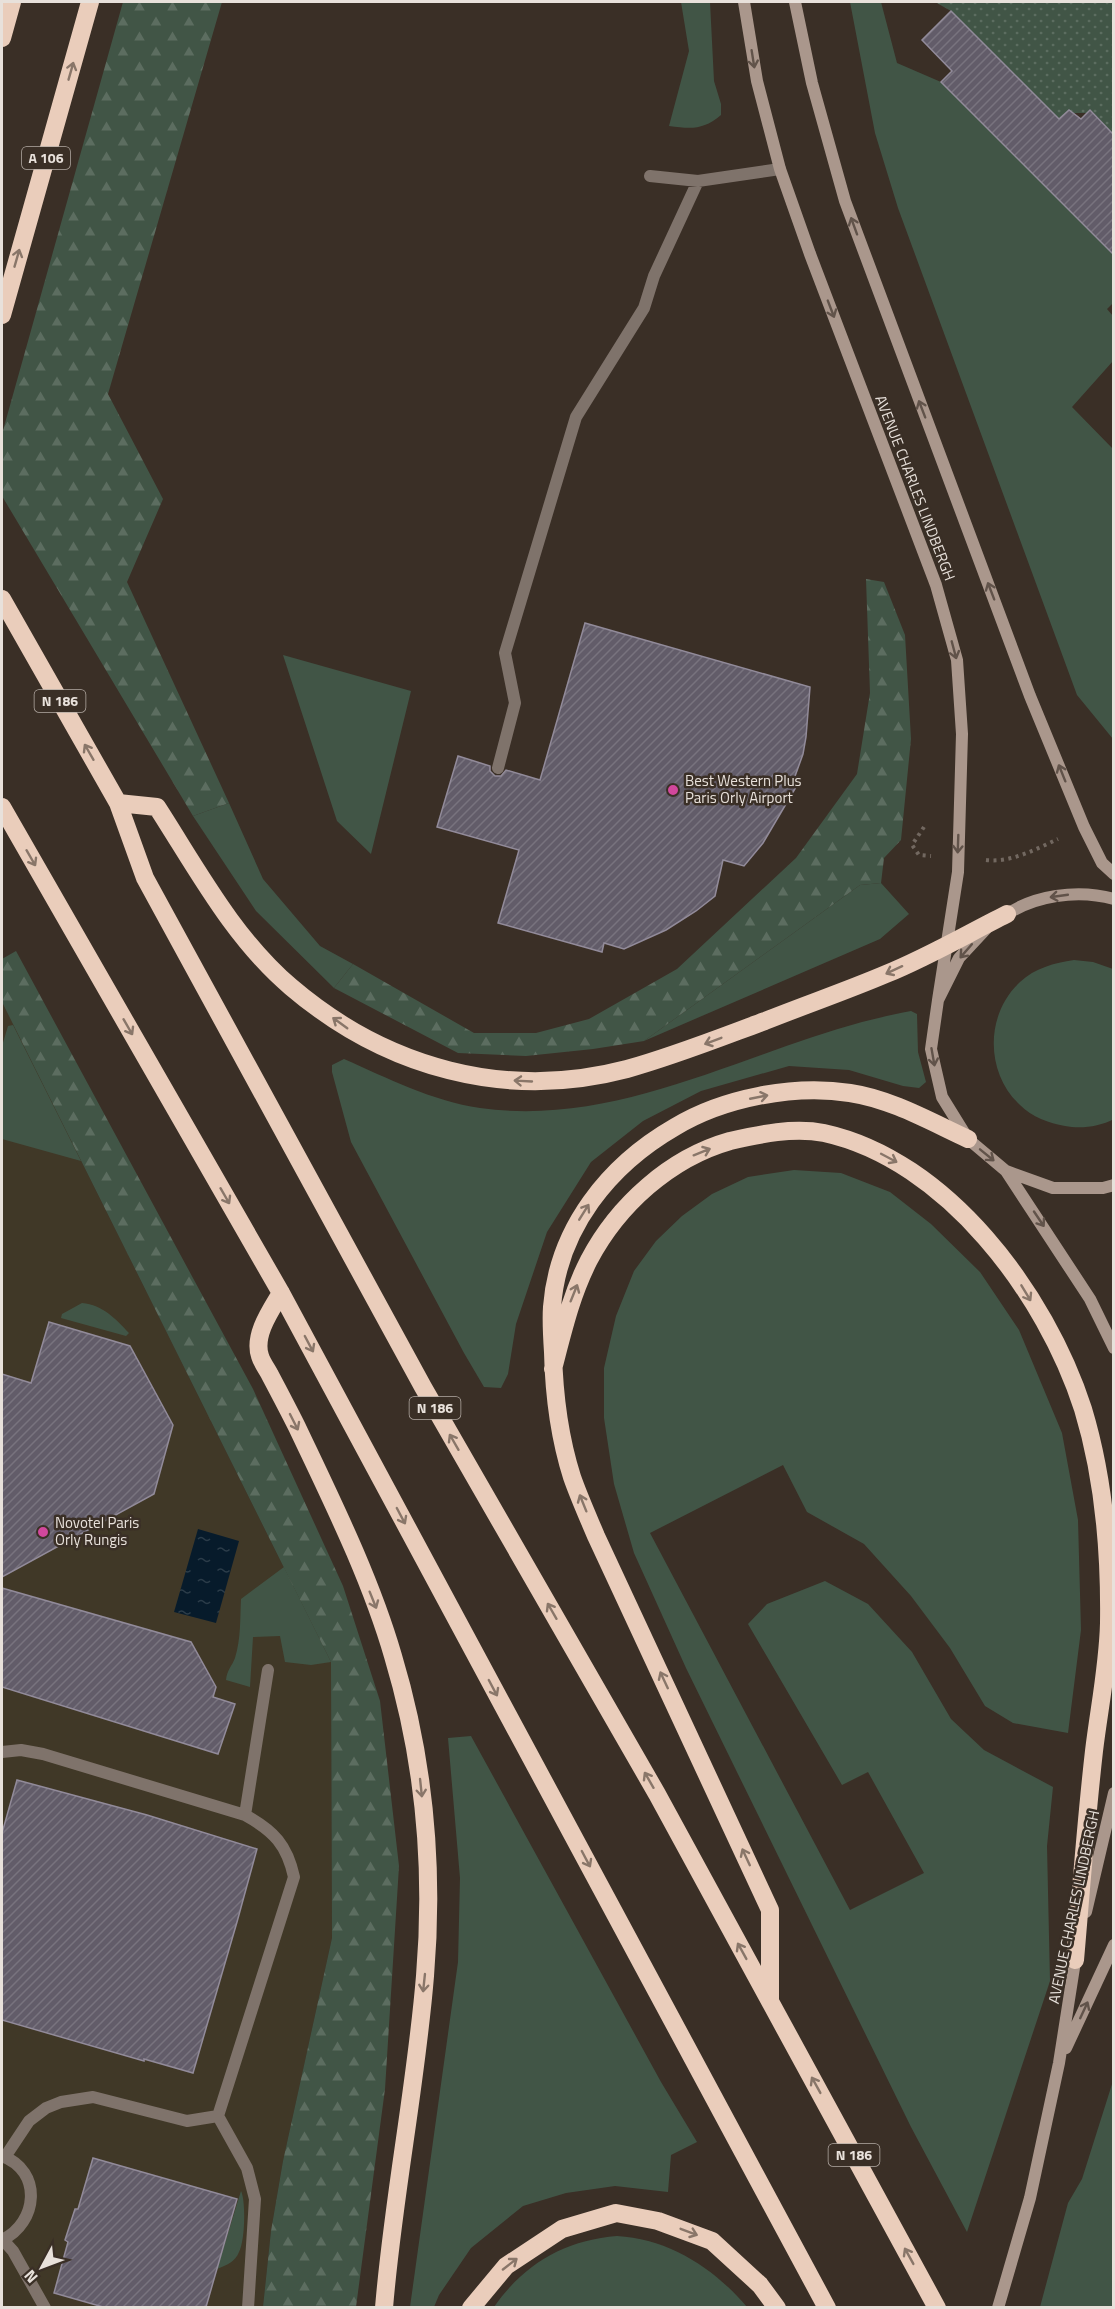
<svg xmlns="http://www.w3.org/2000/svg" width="1115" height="2309" viewBox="0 0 1115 2309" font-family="'Titillium Web',sans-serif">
<defs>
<pattern id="forest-firs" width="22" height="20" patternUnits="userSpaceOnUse" patternTransform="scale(1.5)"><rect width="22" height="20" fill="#415546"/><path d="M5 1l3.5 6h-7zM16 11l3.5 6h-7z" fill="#5c6d60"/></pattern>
<pattern id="park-dots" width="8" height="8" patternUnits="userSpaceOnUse" patternTransform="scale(1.5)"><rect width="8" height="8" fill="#415546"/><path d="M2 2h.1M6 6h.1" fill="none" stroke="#5c6d60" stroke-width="1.8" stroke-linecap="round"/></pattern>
<pattern id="water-ripples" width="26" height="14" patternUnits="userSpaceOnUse" patternTransform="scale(1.5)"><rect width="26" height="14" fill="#071b2b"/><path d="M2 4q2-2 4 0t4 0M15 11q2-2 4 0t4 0" fill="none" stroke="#2b3c49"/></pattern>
<pattern id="building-hatch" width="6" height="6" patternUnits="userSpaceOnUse" patternTransform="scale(1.5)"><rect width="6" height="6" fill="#625c69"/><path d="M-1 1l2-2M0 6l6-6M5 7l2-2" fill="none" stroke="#78737e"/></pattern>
</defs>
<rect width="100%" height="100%" fill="#3a2f26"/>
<path fill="#403827" d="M2,1002L331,1662L332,1938L283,2161L271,2231L263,2307H2Z"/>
<path fill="#415546" d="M681,2H710L714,81L721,104V115C703,130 692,129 669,126L689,51Z
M850,2H881L897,63L941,82L1113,254V303L1107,309L1113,316V361L1072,407L1113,449V739L1077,695L898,208L875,133Z
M283,655L411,691L371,854L337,821Z
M229,803L263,879L320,946L353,964L334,988L256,911L193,816Z
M881,883L909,914L880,939L644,1041L860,885Z
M1074,960L1093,962L1113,969L1114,1119C1099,1127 1080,1129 1065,1126C1049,1123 1032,1117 1020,1105C985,1073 985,1014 1020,982C1035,968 1054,963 1074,960Z
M911,1011L917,1014L918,1052L926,1082L919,1088L903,1086L849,1070L789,1066L701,1091L643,1121L591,1162L547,1232L516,1324L508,1374L501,1388L484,1387L464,1353L351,1142L332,1072V1065L344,1059C387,1078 432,1101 480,1108C614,1127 737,1056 862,1022C878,1018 895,1014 911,1011Z
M13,1025L81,1161L2,1139V1046L8,1026Z
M794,1170L841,1173L890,1192L931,1224L980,1272L1019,1330L1062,1433L1078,1520L1081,1630L1068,1733L1013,1723L985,1706L950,1648L911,1596L864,1544L807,1512L783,1465L650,1533L850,1910L924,1873L868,1772L842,1785L748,1624L767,1604L825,1581L868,1604L912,1652L951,1719L984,1750L1053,1787L1047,1846L1050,1981L967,2232L911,2127L686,1668L634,1553L614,1484L604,1418V1368L616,1316L634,1271L656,1241L682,1216L712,1194L748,1177Z
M82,1303C103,1305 116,1319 129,1333L126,1336L61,1318L62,1314Z
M284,1567L331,1662L311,1665L285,1662L280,1636L253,1637L250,1687L226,1680C227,1670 232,1666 235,1658C241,1639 240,1619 241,1599Z
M471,1736L661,2082L697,2142L671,2155L668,2192L615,2186L566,2193L523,2206L471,2248L439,2295L434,2307H410L458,1962L460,1878L448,1738Z
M1113,2081V2307H1040L1068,2203L1082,2179Z
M241,2191C246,2201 245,2241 239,2252C235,2262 227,2265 217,2269Z
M617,2236C669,2239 714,2268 747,2307H494C524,2264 565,2240 617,2236Z"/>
<path fill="url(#forest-firs)" d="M123,2H222L108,394L163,499L127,582L229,803L193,816L2,496V434Z
M866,579L884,582L905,635L911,739L901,840L884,858L881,883L860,885L644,1041L593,1049L526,1056L458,1053L334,988L353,964L474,1033H536L589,1019L677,969L796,858L857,774L870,693Z
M16,951L253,1389L343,1586L380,1701L399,1866L385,2089L356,2307H263L271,2231L283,2161L332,1938L331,1662L2,1002V959Z"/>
<path fill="url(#park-dots)" d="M935,2H1113V134L1090,110L1087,113H1073L1069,110L1059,119L951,11Z"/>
<path fill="url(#water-ripples)" d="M198,1529L239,1541L216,1623L174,1612Z"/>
<path fill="url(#building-hatch)" stroke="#928b9a" stroke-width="1.5" d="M951,11L1059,119L1069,110L1081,119L1090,110L1113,134V254L941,82L952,71L922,40Z
M585,623L810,687L806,737L803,754L794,779L799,782L763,843L744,866L723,860L715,896L696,911L666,930L624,949L604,943L602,952L498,923L519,850L437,827L458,756L490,766V771L495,776H501L506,770L540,780Z
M49,1322L130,1346L173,1425L154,1494L2,1577V1374L31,1383Z
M2,1588L191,1642L216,1687L213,1697L235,1704L218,1754L2,1687Z
M17,1780L147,1815L257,1849L237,1922L193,2073L144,2059V2061L2,2020V1833Z
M93,2158L237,2199L206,2307H103L54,2293L68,2242L65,2240L75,2209H78Z"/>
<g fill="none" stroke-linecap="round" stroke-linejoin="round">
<path stroke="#726860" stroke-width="4" stroke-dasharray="3 4.5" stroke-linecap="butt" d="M924,827L912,845L919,855L931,856
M986,860C1011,863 1036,849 1058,839"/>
<path stroke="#7f736b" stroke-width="12" d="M650,176L698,181L780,169
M498,768L515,703L505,653L576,417L644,308L654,276L698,181
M2,1752L21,1750L43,1754L245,1815C274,1831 287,1845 294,1877L218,2116
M245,1815L268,1670
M2,2156C43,2171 38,2223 2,2240
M5,2157L29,2121L46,2108L61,2102L93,2097L187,2121L218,2116L247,2168L255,2199L248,2308
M3,2240L13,2251L45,2308"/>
<path stroke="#aa978c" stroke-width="12" d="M744,2L757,81L780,169L810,254L936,585L957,660L962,734L958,872L938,1000
M795,2L812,83L845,201L1030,696L1084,827L1102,863L1114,874
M1003,917C1033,895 1078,889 1114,899
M986,929L959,958L938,1000L931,1049L942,1097L968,1139L1006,1171L1053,1188H1103L1114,1185
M1006,1171L1090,1299L1114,1348
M1086,1912L1114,1793
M1066,2048L1114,1945
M998,2308L1030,2198L1059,2063L1076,1955"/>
<path stroke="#eacdbb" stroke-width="18" d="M2,38L12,2
M2,315L90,2
M2,599L118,803L145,878L423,1387L657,1794L937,2308
M118,803L157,807C197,869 234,939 291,987C386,1068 506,1101 627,1069C674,1056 719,1038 765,1021C805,1005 846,991 886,974C928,957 967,934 1007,914
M2,807L281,1293L827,2308
M281,1293C271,1310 253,1335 260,1356C262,1363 267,1369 270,1375C279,1392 288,1409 297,1427C332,1501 370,1577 393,1656C424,1759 434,1869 425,1976C416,2087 393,2197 384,2308
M553,1369C563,1331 571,1295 589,1260C618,1205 670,1158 730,1141C760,1134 794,1127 824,1133C947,1160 1046,1294 1083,1409C1104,1478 1110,1551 1109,1623C1108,1666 1099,1709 1094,1751C1086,1821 1081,1891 1075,1960
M770,2001V1910L596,1536C588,1517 579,1497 572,1477C559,1436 554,1395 553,1352C552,1337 551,1321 552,1307C558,1228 609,1165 675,1127C723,1098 794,1084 850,1093C891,1099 931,1122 968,1139
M471,2308L506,2266L562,2229L616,2213L658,2221L712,2241L760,2285L777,2308"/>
</g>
<defs><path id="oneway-shaft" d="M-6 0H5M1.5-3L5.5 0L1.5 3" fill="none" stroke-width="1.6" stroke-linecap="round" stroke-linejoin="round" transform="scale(1.5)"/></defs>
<g stroke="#61534a">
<use href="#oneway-shaft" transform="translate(753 59) rotate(81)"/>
<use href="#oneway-shaft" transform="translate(854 226) rotate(-110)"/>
<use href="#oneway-shaft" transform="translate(831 309) rotate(69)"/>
<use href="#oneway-shaft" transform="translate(922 409) rotate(-111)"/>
<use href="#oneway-shaft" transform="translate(991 591) rotate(-111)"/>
<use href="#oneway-shaft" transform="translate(954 650) rotate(75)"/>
<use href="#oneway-shaft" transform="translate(1062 773) rotate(-112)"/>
<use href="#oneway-shaft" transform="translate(958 844) rotate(92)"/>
<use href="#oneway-shaft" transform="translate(1059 896) rotate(172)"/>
<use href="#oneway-shaft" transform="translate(966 951) rotate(131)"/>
<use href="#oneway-shaft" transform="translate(933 1057) rotate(80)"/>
<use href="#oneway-shaft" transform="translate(987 1155) rotate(39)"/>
<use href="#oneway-shaft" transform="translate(1039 1219) rotate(56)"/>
<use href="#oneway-shaft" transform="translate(1084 2010) rotate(-65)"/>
</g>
<g stroke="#897669">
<use href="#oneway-shaft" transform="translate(71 71) rotate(-74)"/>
<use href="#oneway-shaft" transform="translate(17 258) rotate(-74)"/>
<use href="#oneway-shaft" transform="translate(89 752) rotate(-120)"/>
<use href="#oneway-shaft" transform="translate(31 858) rotate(60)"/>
<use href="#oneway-shaft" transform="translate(894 970) rotate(155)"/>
<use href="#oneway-shaft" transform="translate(340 1023) rotate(-144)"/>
<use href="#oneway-shaft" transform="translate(128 1027) rotate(60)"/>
<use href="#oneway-shaft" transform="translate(713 1041) rotate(159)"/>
<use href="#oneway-shaft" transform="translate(523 1081) rotate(-177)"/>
<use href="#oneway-shaft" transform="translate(759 1097) rotate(-11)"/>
<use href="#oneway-shaft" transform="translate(702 1152) rotate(-22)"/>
<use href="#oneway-shaft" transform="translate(889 1158) rotate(28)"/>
<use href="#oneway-shaft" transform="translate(225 1196) rotate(60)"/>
<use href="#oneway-shaft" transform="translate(584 1212) rotate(-58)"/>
<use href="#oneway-shaft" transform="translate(574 1293) rotate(-68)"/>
<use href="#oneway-shaft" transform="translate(1026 1293) rotate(59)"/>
<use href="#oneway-shaft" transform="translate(309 1344) rotate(62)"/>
<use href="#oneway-shaft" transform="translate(294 1422) rotate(63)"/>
<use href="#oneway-shaft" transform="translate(454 1442) rotate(-120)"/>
<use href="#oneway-shaft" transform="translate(583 1503) rotate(-112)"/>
<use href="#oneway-shaft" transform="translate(401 1516) rotate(62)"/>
<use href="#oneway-shaft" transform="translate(373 1600) rotate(68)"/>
<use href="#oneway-shaft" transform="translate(552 1611) rotate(-120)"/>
<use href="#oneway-shaft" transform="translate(664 1680) rotate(-115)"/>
<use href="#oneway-shaft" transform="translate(493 1688) rotate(62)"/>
<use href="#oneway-shaft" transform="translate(649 1780) rotate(-120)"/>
<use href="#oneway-shaft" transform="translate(421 1788) rotate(84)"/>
<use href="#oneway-shaft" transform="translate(746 1857) rotate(-115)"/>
<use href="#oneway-shaft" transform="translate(586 1859) rotate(62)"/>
<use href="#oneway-shaft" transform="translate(742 1951) rotate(-119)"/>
<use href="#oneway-shaft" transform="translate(424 1983) rotate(96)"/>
<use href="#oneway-shaft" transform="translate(816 2085) rotate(-119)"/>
<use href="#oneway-shaft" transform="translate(689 2232) rotate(21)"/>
<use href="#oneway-shaft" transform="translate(909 2256) rotate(-119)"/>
<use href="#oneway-shaft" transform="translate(510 2264) rotate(-38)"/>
</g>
<g fill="#d1479c" stroke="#3a2f26" stroke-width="2">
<circle cx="673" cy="790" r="6"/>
<circle cx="43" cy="1532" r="6"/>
</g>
<g text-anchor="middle" stroke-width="5" stroke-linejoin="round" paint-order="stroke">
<g fill="#3a2f26" stroke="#b4aca5" stroke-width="1.5">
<rect x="22" y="147" width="48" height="22" rx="4.5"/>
<rect x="34.5" y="690" width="51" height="22" rx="4.5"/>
<rect x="409.5" y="1397" width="51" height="22" rx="4.5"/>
<rect x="828.5" y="2144" width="51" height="22" rx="4.5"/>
</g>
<g font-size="14" font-weight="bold" fill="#e8e1db">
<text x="46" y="163">A 106</text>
<text x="60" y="706">N 186</text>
<text x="435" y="1413">N 186</text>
<text x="854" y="2160">N 186</text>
</g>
<g font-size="15" fill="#e8e1db" stroke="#3a2f26">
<text transform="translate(915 488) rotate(69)" y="5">AVENUE CHARLES LINDBERGH</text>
<text transform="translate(1074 1907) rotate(-78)" y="5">AVENUE CHARLES LINDBERGH</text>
</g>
<g font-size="15" fill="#e8e1db" stroke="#3a2f26" text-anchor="start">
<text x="685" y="786">Best Western Plus<tspan x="685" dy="17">Paris Orly Airport</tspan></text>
<text x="55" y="1528">Novotel Paris<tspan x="55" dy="17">Orly Rungis</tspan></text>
</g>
</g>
<rect width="1115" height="2309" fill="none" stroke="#e8e1db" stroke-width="6"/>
<g transform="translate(42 2267) rotate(229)" stroke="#3a2f26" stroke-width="4.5" paint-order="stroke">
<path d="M0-4.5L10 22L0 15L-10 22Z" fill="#e8e1db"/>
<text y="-9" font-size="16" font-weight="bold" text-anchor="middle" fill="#e8e1db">N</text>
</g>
</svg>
